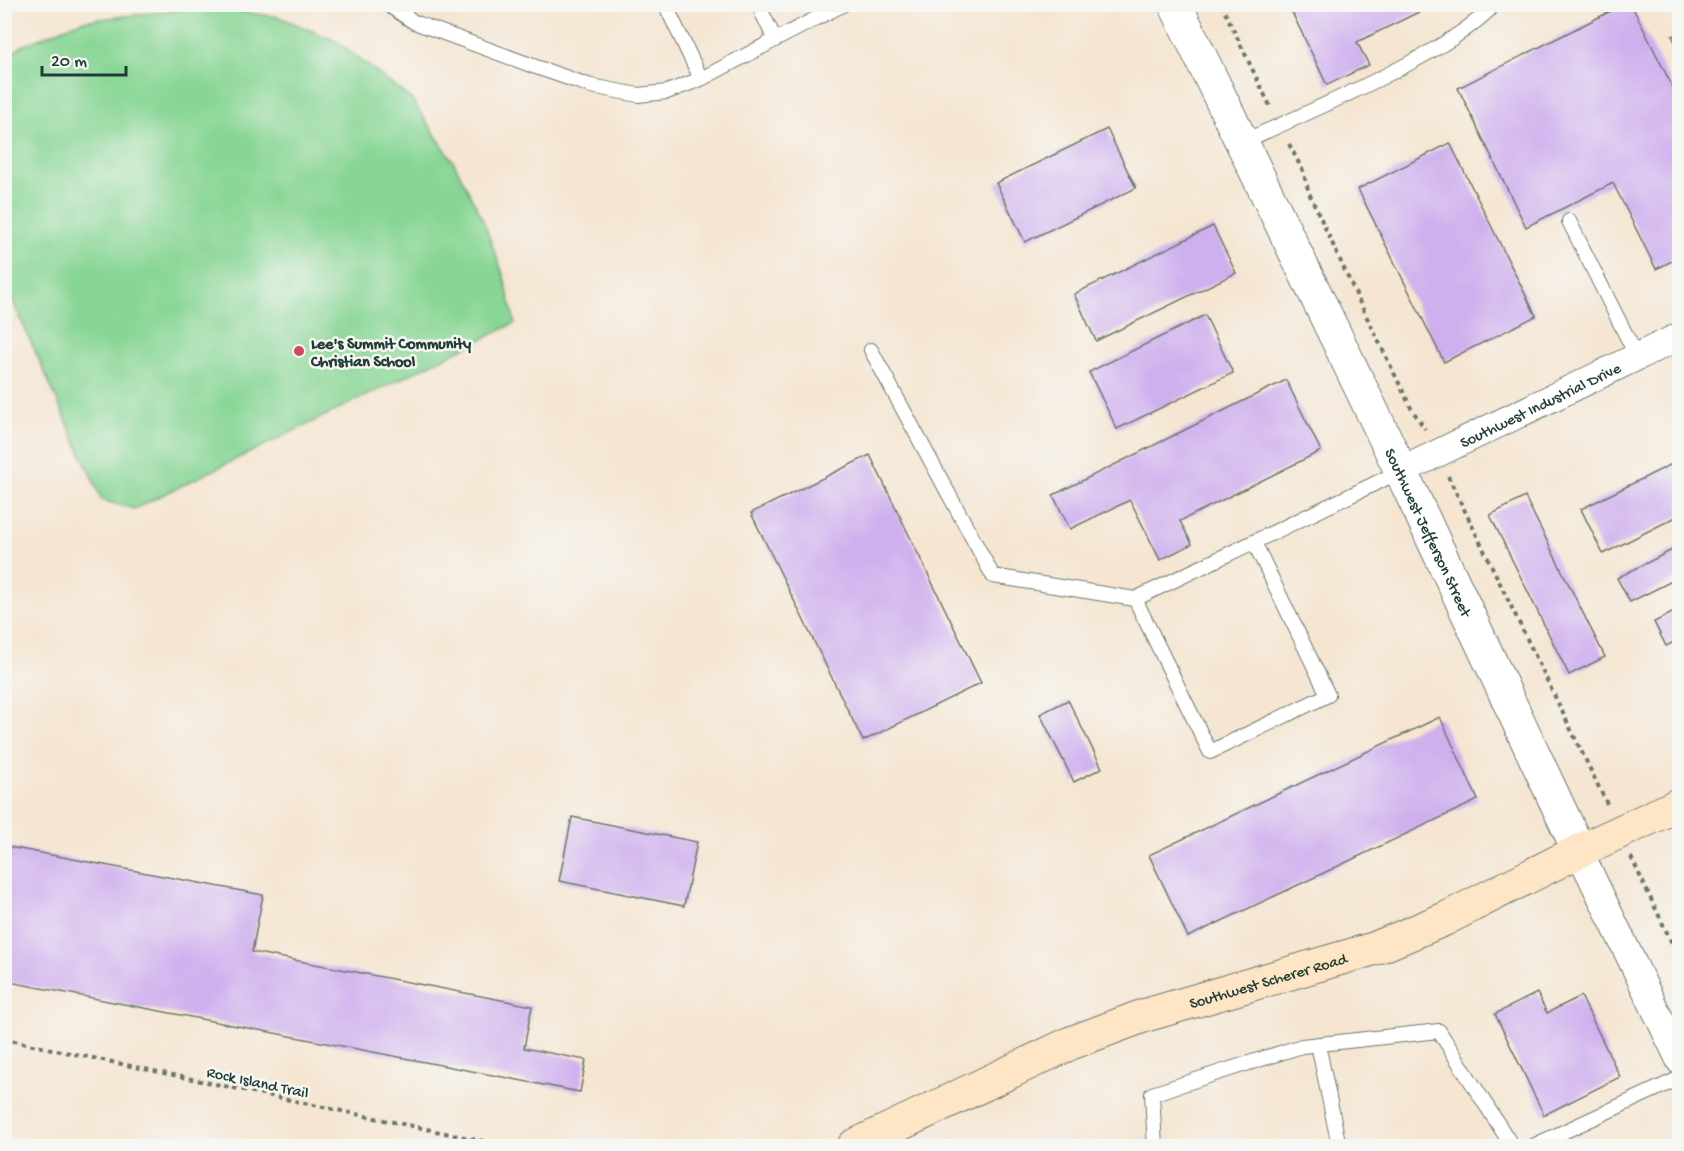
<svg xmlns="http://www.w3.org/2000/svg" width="1684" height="1151" viewBox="0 0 1684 1151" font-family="'Gochi Hand',sans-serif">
<rect width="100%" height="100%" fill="#f6f6f2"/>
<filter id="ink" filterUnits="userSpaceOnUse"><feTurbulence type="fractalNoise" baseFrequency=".0167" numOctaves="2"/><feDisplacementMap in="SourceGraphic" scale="12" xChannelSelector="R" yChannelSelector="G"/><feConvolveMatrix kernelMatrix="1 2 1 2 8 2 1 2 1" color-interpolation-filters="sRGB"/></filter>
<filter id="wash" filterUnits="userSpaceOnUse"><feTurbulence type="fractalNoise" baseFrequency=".008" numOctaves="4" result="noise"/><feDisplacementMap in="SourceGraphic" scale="24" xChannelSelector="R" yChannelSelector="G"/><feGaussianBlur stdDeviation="1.35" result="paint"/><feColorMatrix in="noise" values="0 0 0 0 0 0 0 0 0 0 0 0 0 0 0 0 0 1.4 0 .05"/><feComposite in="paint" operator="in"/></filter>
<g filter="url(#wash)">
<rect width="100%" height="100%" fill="#f5e5d1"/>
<path fill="#88d695" stroke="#548a64" stroke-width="1.5" d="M206,7L279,17L336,41L412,100L454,163L483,220L504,277L515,323L134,509L102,500L5,284V59L22,46L81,21Z"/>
<g id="blocks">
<path fill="#cfb0ee" d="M1288,4H1426L1427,8L1357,42L1369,65L1327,85Z
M1625,4H1631L1680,102V257L1656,269L1613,183L1526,227L1458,88Z
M1680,33V52L1672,36Z
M1107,129L1136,188L1025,242L996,183Z
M1450,143L1536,316L1444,362L1358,189Z
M1213,226L1236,273L1096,341L1074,294Z
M1205,315L1233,373L1117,429L1089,372Z
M1286,380L1321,451L1180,521L1192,544L1160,560L1130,500L1070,529L1053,495Z
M870,455L981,683L863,741L751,513Z
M1680,460V515L1603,554L1581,509Z
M1525,497L1605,657L1569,675L1490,515Z
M1680,546V577L1630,602L1617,578Z
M1680,609V639L1666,646L1654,622Z
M1068,700L1102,768L1074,782L1040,714Z
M1440,717L1478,800L1188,937L1149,855Z
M572,817L697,842L684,906L559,881Z
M4,846L263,895L252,952L532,1006L524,1048L586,1060L580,1092L4,981Z
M1537,993L1547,1013L1581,996L1620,1077L1544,1115L1495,1014Z"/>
</g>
</g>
<g filter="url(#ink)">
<use href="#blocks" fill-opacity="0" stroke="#6a786b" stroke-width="1.5"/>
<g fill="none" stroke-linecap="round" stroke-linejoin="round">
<defs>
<path id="service" d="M387,4L414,22L536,67L591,86L638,95L667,92L701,79
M665,4L701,79L775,40
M758,4L775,40L844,4
M1242,142C1297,118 1351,94 1404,66C1436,49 1470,30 1495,4
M1569,221L1637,357
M871,350L993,576L1135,599L1401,471
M1135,599L1210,752L1328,695L1254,542
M1318,1044L1339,1146
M1155,1146L1152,1094L1302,1046L1439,1031L1512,1146
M1533,1146L1680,1078"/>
<g id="minor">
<path id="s1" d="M1401,471L1680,336"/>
<path d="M1579,851L1680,1061"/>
</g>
<g id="tertiary">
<path id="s2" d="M1175,4L1401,471L1579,851"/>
</g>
<g id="secondary">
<path id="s3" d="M854,1146L1071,1043L1143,1016L1376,948L1445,919L1579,851L1680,804"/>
</g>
</defs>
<use href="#service" stroke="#6a786b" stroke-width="16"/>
<use href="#minor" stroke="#6a786b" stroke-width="29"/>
<use href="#tertiary" stroke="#6a786b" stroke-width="35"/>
<use href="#secondary" stroke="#6a786b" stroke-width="35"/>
<path stroke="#6a786b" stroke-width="4" stroke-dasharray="4.5 4.5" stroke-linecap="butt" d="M1221,4L1271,108
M1289,144L1303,171L1309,193L1359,301L1411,408L1425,429
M1448,476L1607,804
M1631,857L1680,960
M4,1039L506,1146"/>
<use href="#service" stroke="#fff" stroke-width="14"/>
<use href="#minor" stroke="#fff" stroke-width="27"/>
<use href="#tertiary" stroke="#fff" stroke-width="33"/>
<use href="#secondary" stroke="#fde5c5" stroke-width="33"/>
</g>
</g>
<circle fill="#d1495b" stroke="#f6f6f2" stroke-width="2" cx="299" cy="351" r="6"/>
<g text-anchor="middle" stroke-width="5" stroke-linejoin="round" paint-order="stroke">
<g font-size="16" font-weight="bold" fill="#1f3d34" stroke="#f6f6f2" text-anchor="start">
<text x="311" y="348">Lee's Summit Community<tspan x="311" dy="18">Christian School</tspan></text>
</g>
<g font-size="16" fill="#1f3d34" stroke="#f6f6f2">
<text dy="6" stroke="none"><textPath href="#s1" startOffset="154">Southwest Industrial Drive</textPath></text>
<text dy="6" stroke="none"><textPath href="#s2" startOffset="586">Southwest Jefferson Street</textPath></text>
<text dy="6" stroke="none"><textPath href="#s3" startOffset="447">Southwest Scherer Road</textPath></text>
<text transform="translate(258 1081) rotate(12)" y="6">Rock Island Trail</text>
</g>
</g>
<rect width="1684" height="1151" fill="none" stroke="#f6f6f2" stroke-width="24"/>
<path d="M42 66v9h84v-9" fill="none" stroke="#1f3d34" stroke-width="3"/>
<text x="51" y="66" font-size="18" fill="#1f3d34" stroke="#f6f6f2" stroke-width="4.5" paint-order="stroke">20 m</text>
</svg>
